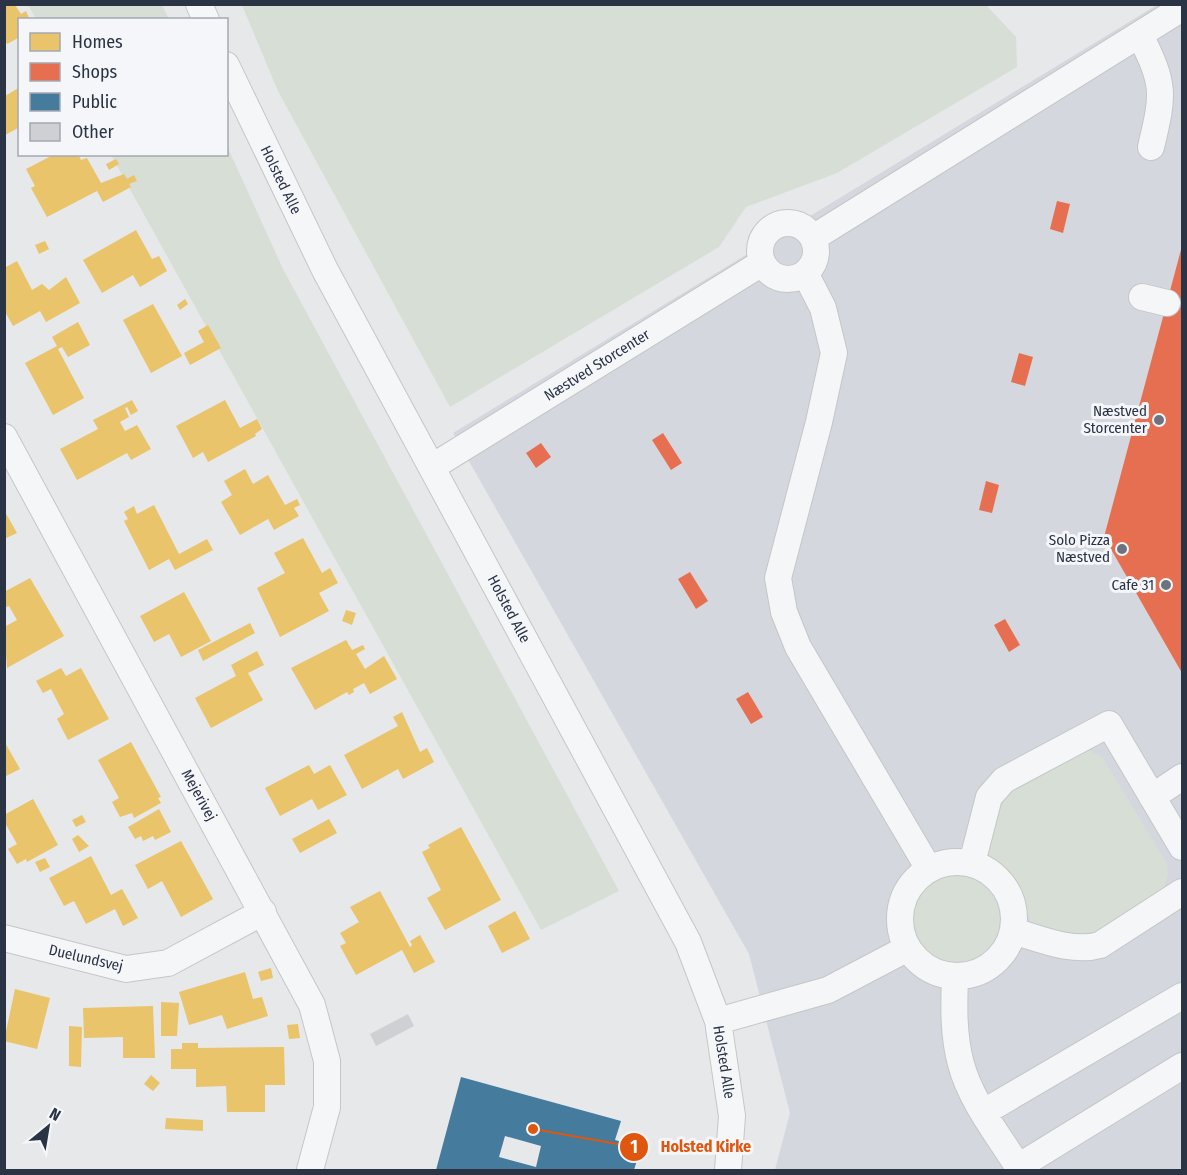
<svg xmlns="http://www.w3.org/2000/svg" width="1187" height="1175" viewBox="0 0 1187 1175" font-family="'Fira Sans Condensed',sans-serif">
<rect width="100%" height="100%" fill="#e6e8ea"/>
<path fill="#d4d7dd" d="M1157,5H1182V1170H775L790,1113L749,954L453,433Z"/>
<path fill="#d6ded6" d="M28,5H162L169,19H36Z
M242,5H986L1016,37L1017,67L837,173L746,207L719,247L450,407L278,91Z
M227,146L283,269L619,891L541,930L111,155L226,154Z
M1089,750L1103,758L1167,863L1168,875L1163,891L1083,940L1032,927C1021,890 1018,876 986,854L1003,793L1074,752Z
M914 919a43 43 0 1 1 86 0a43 43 0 1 1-86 0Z"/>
<path fill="#e9c46a" d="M4,5H15L21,14L26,11L30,20H20V37L7,44L4,38Z
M20,87V127L5,135V96Z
M55,154H78L81,160L87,158L101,183L124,174L127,179L134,175L137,181L129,184L131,187L103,202L97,191L47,217L31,188L35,186L26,169Z
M116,159L119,164L109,170L106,164Z
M136,230L152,259L159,256L167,271L140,287L133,275L102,293L83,260Z
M45,241L49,249L39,254L35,245Z
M17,261L32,290L42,284L49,290L66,277L80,303L46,322L40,311L13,326L4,310V268Z
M185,299L188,304L180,310L177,305Z
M153,304L182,356L151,373L123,320Z
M78,322L90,345L68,357L62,347L58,349L84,398L53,415L25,363L57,346L52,337Z
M208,325L221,348L190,365L184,353L204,342L198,331Z
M132,400L138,411L131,415L127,407L125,408L129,417L120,422L125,431L137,425L151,449L131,460L127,453L77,480L60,449L98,429L93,420Z
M225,400L240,428L257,419L262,429L255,434L256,436L208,462L203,452L193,458L176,426Z
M245,469L253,484L268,475L285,505L297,499L300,505L294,508L299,516L274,530L268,519L240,535L221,502L232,495L224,481Z
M154,505L179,554L207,539L213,550L175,570L169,559L149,570L124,521L128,519L124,512L134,506L137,514Z
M4,510L17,533L4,539Z
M303,538L322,573L330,568L338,583L319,593L329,611L280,637L257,588L285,573L274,553Z
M30,578L64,636L7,668L4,627L17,620L9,606L4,608V592Z
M184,592L211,641L181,657L169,634L154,642L140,616Z
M346,610L356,613L352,625L342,621Z
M250,623L255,633L203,661L198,650Z
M346,640L352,650L363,645L365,649L356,654L365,669L384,656L397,679L370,694L364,683L353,689L354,692L349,695L347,692L315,710L291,668Z
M257,651L264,665L248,673L263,700L211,728L195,698L236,676L231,665Z
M61,668L66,676L81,668L109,719L68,740L57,719L64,714L51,689L43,693L36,681Z
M402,712L420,752L427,748L434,762L403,779L398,769L362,789L344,755L398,726L393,717Z
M4,741L20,769L4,777Z
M131,742L161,797L158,798L161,803L134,818L132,813L120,817L112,802L119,798L98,760Z
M309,765L314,774L330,765L347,795L318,810L312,799L280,816L265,788Z
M33,799L58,845L27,862L26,859L17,864L8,849L17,844L4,821V815Z
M159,809L171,832L155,840L153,836L143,841L141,836L135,839L128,827Z
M82,815L86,822L76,827L72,820Z
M329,819L337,833L300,853L292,839Z
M461,827L501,900L445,930L427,898L441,890L422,852L430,848L428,845Z
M78,835L89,846L79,852L72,839Z
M181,841L213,899L181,917L162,881L148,889L135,865Z
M91,856L111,895L122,889L138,918L123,926L115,909L86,924L74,901L64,906L49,878Z
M45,858L50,867L40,872L35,862Z
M380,891L410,947L412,945L410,941L420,935L435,962L414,973L402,950L356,975L340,946L346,943L340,933L359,922L350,907Z
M515,911L530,939L502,953L488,926Z
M271,968L273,978L261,981L258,972Z
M245,972L253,999L262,997L268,1016L227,1029L222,1015L189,1025L179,992Z
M15,989L50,998L37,1049L4,1041Z
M161,1002L179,1003L177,1036H161Z
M153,1006L155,1058H123V1037L84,1038L83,1008Z
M298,1024L300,1038L289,1039L287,1025Z
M69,1026L82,1027L81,1067L69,1066Z
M182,1043H198V1048L284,1047L285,1085H265V1112H227L226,1086L196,1087V1069H171V1049H182Z
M151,1075L160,1083L153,1091L144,1084Z
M166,1118L203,1120V1131L165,1129Z"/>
<path fill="#e76f51" d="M1057,201L1070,204L1063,233L1050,229Z
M1182,246V673L1104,537Z
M1019,353L1033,357L1025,386L1011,382Z
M663,433L682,463L671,470L652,440Z
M541,443L551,457L536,468L526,453Z
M986,481L999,485L992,513L979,510Z
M690,572L708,601L696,609L678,579Z
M1005,619L1020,645L1009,652L994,625Z
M748,692L763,717L751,724L736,699Z"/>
<path fill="#457b9d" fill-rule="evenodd" d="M461,1077L621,1121L615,1140L641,1147L634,1170H436ZM505,1136L541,1146L536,1167L499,1157Z"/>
<path fill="#ced0d3" d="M408,1014L414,1026L376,1046L370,1034Z"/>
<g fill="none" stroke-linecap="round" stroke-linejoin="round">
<defs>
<path id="minor" d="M199,4L206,20
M1140,35C1165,85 1164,93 1151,147
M226,65L325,270L688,942L718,1021L732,1116L728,1170
M760 251a28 28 0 1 1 56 0a28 28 0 1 1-56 0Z
M813,238L1182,8
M805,273L823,308L834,353L819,422L778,578L784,612L798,647L929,869
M1142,297L1167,303
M4,437L312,1005L327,1061V1107L310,1170
M432,467L762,263
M1152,797L1182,777
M900 919a57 57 0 1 1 114 0a57 57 0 1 1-114 0Z
M972,863L989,797L1004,780L1109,724L1182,847
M1013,931C1041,939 1072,953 1100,945L1182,892
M4,938L126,969L168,963L263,912
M955,976C954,1005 953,1035 961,1064C971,1102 1000,1137 1020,1170
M718,1021L828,990L908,948
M984,1112L1182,996
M1018,1167L1182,1066"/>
</defs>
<use href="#minor" stroke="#c4c6c8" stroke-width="28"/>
<use href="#minor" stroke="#f5f6f7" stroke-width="26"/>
</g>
<g fill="#6c737f" stroke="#f4f6f9" stroke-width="2">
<circle cx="1159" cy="420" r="6"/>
<circle cx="1122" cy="549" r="6"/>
<circle cx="1166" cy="585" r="6"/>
</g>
<g text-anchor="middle" stroke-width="6" stroke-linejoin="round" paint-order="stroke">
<g font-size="15" fill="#2b3445" stroke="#f4f6f9">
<text transform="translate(281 180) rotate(64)" y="5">Holsted Alle</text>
<text transform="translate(597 365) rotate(-32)" y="5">Næstved Storcenter</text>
<text transform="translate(509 609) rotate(62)" y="5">Holsted Alle</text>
<text transform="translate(199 795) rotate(61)" y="5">Mejerivej</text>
<text transform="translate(86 958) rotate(13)" y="5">Duelundsvej</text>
<text transform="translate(724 1062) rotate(81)" y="5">Holsted Alle</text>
</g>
<g font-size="15" fill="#2b3445" stroke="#f4f6f9" text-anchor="end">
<text x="1147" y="416">Næstved<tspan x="1147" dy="17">Storcenter</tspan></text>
<text x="1110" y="545">Solo Pizza<tspan x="1110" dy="17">Næstved</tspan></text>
<text x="1154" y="590">Cafe 31</text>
</g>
</g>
<path fill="none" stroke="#df570f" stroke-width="2" d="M533 1129L634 1147"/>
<g fill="#df570f" stroke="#f4f6f9" stroke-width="2">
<circle cx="533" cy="1129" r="6"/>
<circle cx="634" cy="1147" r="15"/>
</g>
<g font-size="18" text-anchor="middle" font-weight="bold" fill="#fff">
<text x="634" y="1153">1</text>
</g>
<g font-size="16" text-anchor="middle" font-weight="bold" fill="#df570f" stroke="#f4f6f9" stroke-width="6" stroke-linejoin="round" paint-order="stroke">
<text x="706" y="1152">Holsted Kirke</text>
</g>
<rect width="1187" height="1175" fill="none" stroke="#2b3445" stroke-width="12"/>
<rect x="18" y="18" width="210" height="138" fill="#f4f6f9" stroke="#a4a8b1" stroke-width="1.5"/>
<rect x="30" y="33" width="30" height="18" fill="#e9c46a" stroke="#a4a8b1" stroke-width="1.5"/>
<text x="72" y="48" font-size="18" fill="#2b3445">Homes</text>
<rect x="30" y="63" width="30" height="18" fill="#e76f51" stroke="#a4a8b1" stroke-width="1.5"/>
<text x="72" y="78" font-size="18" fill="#2b3445">Shops</text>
<rect x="30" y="93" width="30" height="18" fill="#457b9d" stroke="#a4a8b1" stroke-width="1.5"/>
<text x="72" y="108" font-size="18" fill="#2b3445">Public</text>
<rect x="30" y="123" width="30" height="18" fill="#ced0d3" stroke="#a4a8b1" stroke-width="1.5"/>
<text x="72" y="138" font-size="18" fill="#2b3445">Other</text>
<g transform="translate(48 1127) rotate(30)" stroke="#f4f6f9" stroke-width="4.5" paint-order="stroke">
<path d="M0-4.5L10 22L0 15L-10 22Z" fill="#2b3445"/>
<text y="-9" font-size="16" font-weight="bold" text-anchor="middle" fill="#2b3445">N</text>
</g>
</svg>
